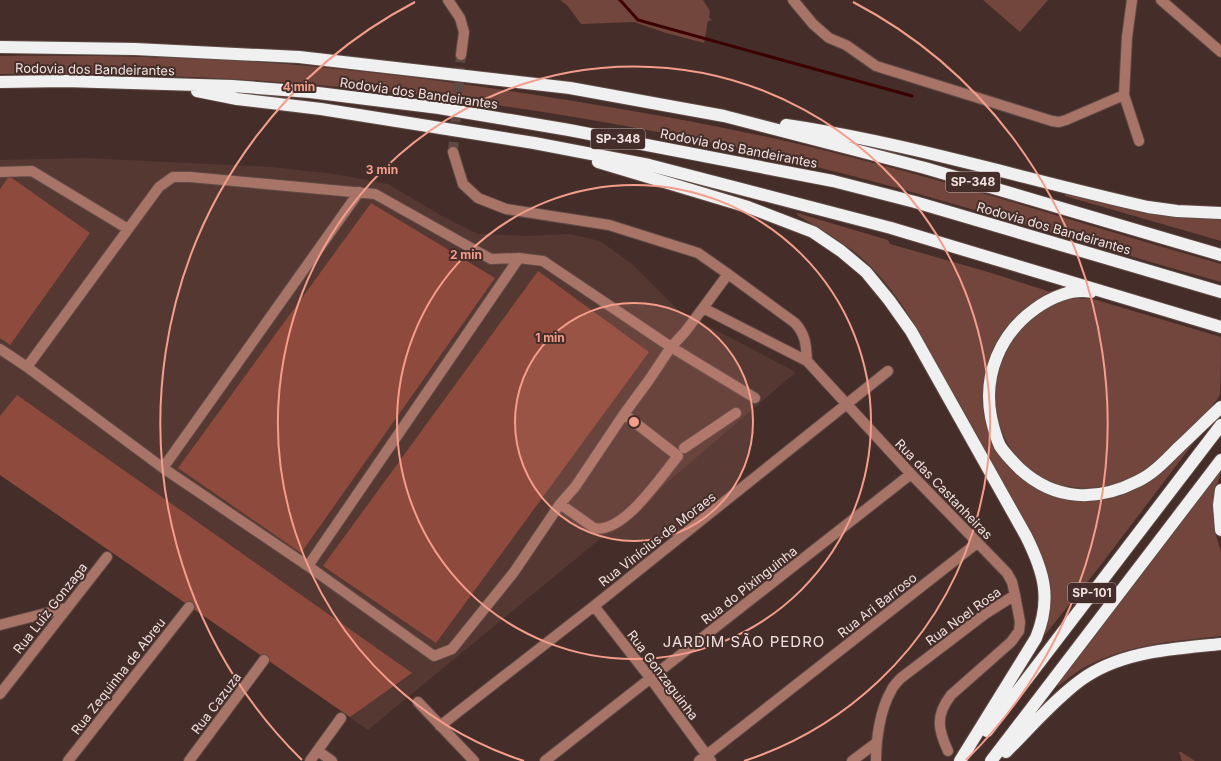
<svg xmlns="http://www.w3.org/2000/svg" width="1221" height="761" viewBox="0 0 1221 761" font-family="Inter,sans-serif">
<rect width="100%" height="100%" fill="#452e29"/>
<path fill="#553832" d="M86,158L271,167L334,174L388,184L442,216L478,234L526,236L570,234L600,241L631,263L679,311L796,372L628,516L368,730L0,475V160Z"/>
<path fill="#72463d" d="M560,0H703L710,11L709,17L712,20L708,21L704,43L666,33L634,22L581,24L567,5Z
M983,0H1048L1020,32Z
M0,56C106,55 213,57 319,67C404,75 489,87 573,101C647,113 721,126 794,143C938,177 1079,223 1221,264V282C1175,269 1129,256 1083,242C985,213 887,183 788,160C530,99 264,70 0,74Z
M1065,192L1221,216V241L1065,196Z
M797,213L888,240L890,244L988,272L1054,293C1025,304 1009,322 996,349C979,385 977,413 996,449L1076,500C1135,504 1158,473 1198,437L1100,566L1044,636H1041L1046,622L1027,526L913,322C899,299 883,278 864,260C844,242 820,229 797,215Z
M1076,298L1093,299L1221,337C1221,346 1221,389 1220,394C1217,401 1210,408 1205,413C1193,424 1182,436 1171,447C1160,459 1145,472 1130,479C1104,490 1068,492 1043,478C992,450 980,382 1014,337C1023,326 1034,313 1047,306C1056,301 1066,300 1076,298Z
M1221,468V473L1215,490L1213,511L1215,532L1221,552V636C1176,641 1130,644 1089,665C1078,670 1068,679 1058,686H1053Z
M1179,752H1181L1195,761H1182Z"/>
<g fill="none" stroke-linecap="round" stroke-linejoin="round">
<path stroke="#3c0000" stroke-width="3" d="M620,0L638,20L912,96"/>
</g>
<path fill="#8e4a3c" d="M9,176L90,233L10,345L0,338V189Z
M371,203L495,278L301,553L178,468Z
M538,271L649,352L436,643L323,566Z
M17,395L412,673L350,717L0,475V416Z"/>
<g fill="none" stroke-linecap="round" stroke-linejoin="round">
<path stroke="#5f4944" stroke-width="10" stroke-dasharray="10 5" stroke-linecap="butt" d="M453,152L461,55"/>
<defs>
<path id="minor" d="M448,0L460,18L464,32L461,55
M793,0L813,24L829,38L846,45L876,66L1052,121L1059,122L1066,120L1124,95
M1132,0L1127,37L1124,95L1139,141
M1161,0L1221,52
M453,152L463,184L478,198L506,209L609,225L698,253L728,274L703,308
M0,172L32,171L128,229
M728,274L795,323C806,335 806,345 807,361
M0,349L27,367L163,468L308,566L434,656L452,649L514,572L560,504L575,487L624,414L649,380L671,347L685,332L703,308L807,361L911,474L1007,573L1012,582L1015,595
M27,367L159,187L173,177H190L375,194L491,259L519,258L543,261L671,347L755,398
M684,448L736,413
M163,468L359,192
M560,504L594,528C624,534 661,476 678,456L624,414
M308,566L519,258
M594,606L651,679L711,761
M0,625L66,608
M0,694L107,557
M418,702L474,761
M440,726L594,606L888,371
M318,751L332,761
M68,761L189,607
M189,761L264,660
M310,761L341,718
M545,761L911,474
M699,761L977,543
M852,761L876,743
M876,761C876,739 880,710 891,691C893,686 897,682 901,678L985,614L1015,595L1020,622L1019,631L1011,642L951,695C935,716 938,729 948,751"/>
<path id="highway" d="M0,47L135,49L299,57L570,88L724,116L925,168L1221,255
M0,82L65,81L232,86L310,92L439,108L569,130L833,181L915,202L1221,292
M197,91L237,99L321,109L534,143L649,165L891,228L1221,327
M786,125C908,143 1027,180 1148,207L1177,211L1221,213
M598,162L748,207L813,232L841,251L866,272L889,300L911,331L1026,536C1044,572 1052,599 1036,638L960,761
M1091,292C1072,288 1050,298 1035,309C1000,334 983,375 991,417C993,426 996,438 1000,446C1005,454 1013,462 1020,469C1055,501 1097,502 1138,481C1153,474 1165,461 1177,449C1192,435 1206,421 1221,407
M1221,490L1219,505L1221,530
M987,731L1221,425
M1006,752C1030,728 1055,699 1081,680C1121,651 1173,649 1221,644
M991,761L1221,460"/>
</defs>
<use href="#minor" stroke="#604b46" stroke-width="12"/>
<use href="#highway" stroke="#604b46" stroke-width="14"/>
<use href="#minor" stroke="#a97468" stroke-width="10"/>
<use href="#highway" stroke="#f0f0f0" stroke-width="12"/>
</g>
<circle cx="634" cy="422" r="119" fill="#f49d8b" fill-opacity=".12"/>
<g fill="none" stroke="#f49d8b" stroke-width="2">
<circle cx="634" cy="422" r="119"/>
<circle cx="634" cy="422" r="237"/>
<path d="M524 761A356 356 0 1 1 744 761"/>
<path d="M302 760A474 474 0 0 1 415 2M853 2A474 474 0 0 1 966 760"/>
</g>
<g text-anchor="middle" stroke-width="4" stroke-linejoin="round" paint-order="stroke">
<g fill="#452e29" stroke="#bdaba8" stroke-width="1">
<rect x="591" y="129" width="54" height="20" rx="3"/>
<rect x="946" y="172" width="54" height="20" rx="3"/>
<rect x="1068" y="583" width="48" height="20" rx="3"/>
</g>
<g font-size="12" font-weight="bold" fill="#f0e1de">
<text x="618" y="143">SP-348</text>
<text x="973" y="186">SP-348</text>
<text x="1092" y="597">SP-101</text>
</g>
<g font-size="13" fill="#f0e1de" stroke="#452e29">
<text transform="translate(95 69) rotate(1)" y="5">Rodovia dos Bandeirantes</text>
<text transform="translate(419 93) rotate(8)" y="5">Rodovia dos Bandeirantes</text>
<text transform="translate(739 148) rotate(11)" y="5">Rodovia dos Bandeirantes</text>
<text transform="translate(1054 228) rotate(16)" y="5">Rodovia dos Bandeirantes</text>
<text transform="translate(944 489) rotate(46)" y="5">Rua das Castanheiras</text>
<text transform="translate(657 539) rotate(-38)" y="5">Rua Vinícius de Moraes</text>
<text transform="translate(749 585) rotate(-38)" y="5">Rua do Pixinguinha</text>
<text transform="translate(877 605) rotate(-38)" y="5">Rua Ari Barroso</text>
<text transform="translate(50 608) rotate(-52)" y="5">Rua Luiz Gonzaga</text>
<text transform="translate(963 616) rotate(-36)" y="5">Rua Noel Rosa</text>
<text transform="translate(663 675) rotate(53)" y="5">Rua Gonzaguinha</text>
<text transform="translate(118 676) rotate(-52)" y="5">Rua Zequinha de Abreu</text>
<text transform="translate(216 703) rotate(-53)" y="5">Rua Cazuza</text>
</g>
<g font-size="15" letter-spacing="1" fill="#f0e1de" stroke="#452e29">
<text x="744" y="647">JARDIM SÃO PEDRO</text>
</g>
</g>
<circle cx="634" cy="422" r="6" fill="#f49d8b" stroke="#452e29" stroke-width="2"/>
<g font-size="12" text-anchor="middle" font-weight="bold" fill="#f49d8b" stroke="#452e29" stroke-width="4" stroke-linejoin="round" paint-order="stroke">
<text x="299" y="91">4 min</text>
<text x="382" y="174">3 min</text>
<text x="466" y="259">2 min</text>
<text x="550" y="342">1 min</text>
</g>
</svg>
